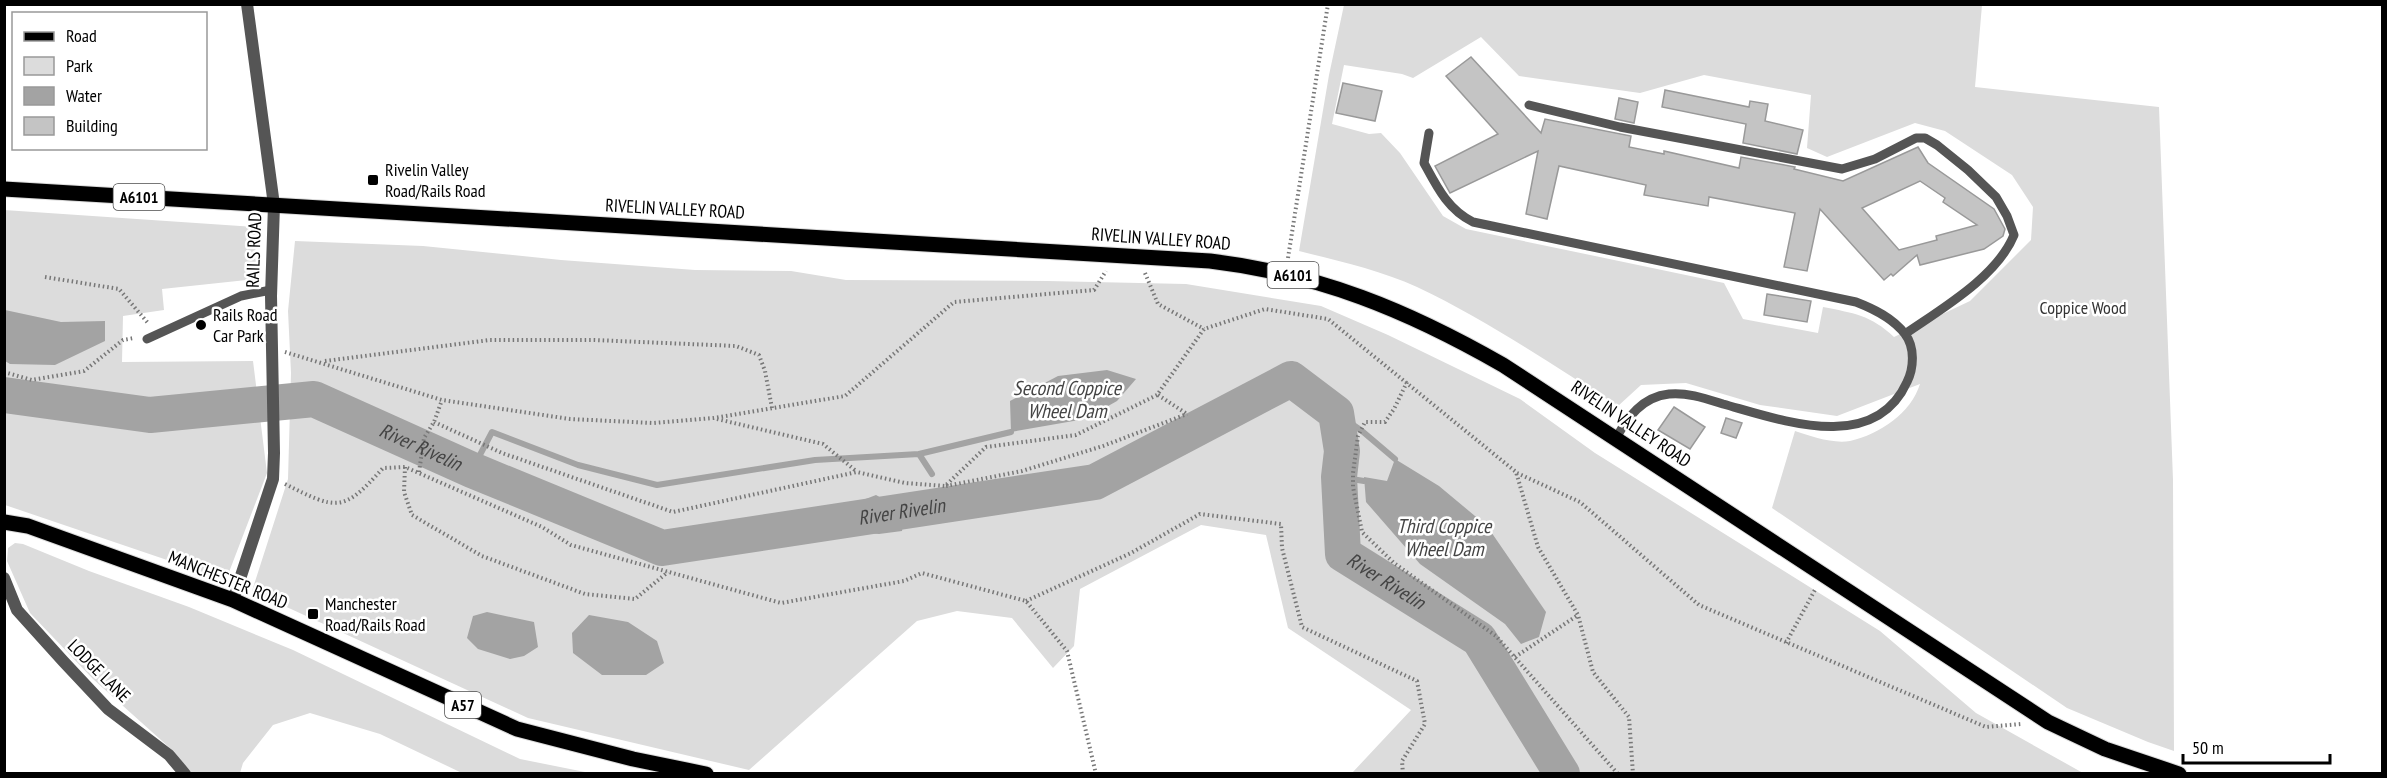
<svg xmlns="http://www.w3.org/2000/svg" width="2387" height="778" viewBox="0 0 2387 778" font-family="'PT Sans Narrow',sans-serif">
<rect width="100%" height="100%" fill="#fff"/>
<path fill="#dcdcdc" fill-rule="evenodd" d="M1344,5H1982L1975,87L2159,107L2173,480L2174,751L2148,742L2067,708L1772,508L1795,431C1811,436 1832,444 1850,441C1880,434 1911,413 1920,384L1837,416L1760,405L1686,383L1641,385L1618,406C1552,365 1487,320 1417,287C1380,270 1338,261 1299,251L1329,75ZM1481,37L1519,76L1640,93L1704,75L1811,95L1807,148L1827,157L1915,123L1945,131L2012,175L2033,207L2031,240L1970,301L1894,337C1871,315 1853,313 1823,307L1818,333L1743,319L1724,283L1466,229L1443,216L1400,153L1381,133L1369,134L1332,124L1344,65L1402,74L1413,78Z
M4,210L255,227L256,279L162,289L164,310L123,316L122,362L253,361L267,473L226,580L5,505Z
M295,241L423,246L561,260L695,270L791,271L846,280L1047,281L1186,284L1321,306L1388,335L1520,399L1595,453L1880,631L1976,713L2083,773H1352L1411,710L1288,628L1266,535L1201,525L1080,589L1074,646L1053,668L1012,618L957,611L917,621L749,770L528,718L252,591L288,479L291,373L288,311Z
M15,543L23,544L89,571L189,607L293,650L520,759L590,773H462L380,734L310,713L273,725L243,763L240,773H191L171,749L93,679L30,613L7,561L8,548Z"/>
<path fill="#a3a3a3" d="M5,310L61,322L105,321V341L55,365L10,364L5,361Z
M1107,370L1136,379L1117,401L1085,419L1011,432L1010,401L1058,376Z
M1395,459L1439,486L1487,526L1546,612L1539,637L1521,644L1505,624L1420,564L1366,502L1364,477L1387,481Z
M876,495L905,511L902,531L879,534L857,532L850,505Z
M487,612L534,622L538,647L524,656L510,659L478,649L467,638L473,616Z
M589,615L628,622L657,641L664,663L646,675H602L573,653L572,633Z"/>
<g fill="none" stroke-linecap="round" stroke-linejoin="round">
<path stroke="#a3a3a3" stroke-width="6" d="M1336,413L1362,431L1395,459
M919,454L1011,432
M472,470L492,432L578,465L657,485L815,460L919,454L932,474
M1339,477L1364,481"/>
<path stroke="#a3a3a3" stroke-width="36" id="s1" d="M4,395L150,415L314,399L472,470L662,548L1095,482L1291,379L1336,413L1342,451L1339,477L1343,554L1479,639L1562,774"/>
</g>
<path fill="#c4c4c4" stroke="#999" stroke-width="1.5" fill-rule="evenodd" d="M1471,57L1541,133L1545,119L1631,136L1629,147L1664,154V151L1739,168L1741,157L1795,167L1794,169L1843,181L1918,147L1928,163L1994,209L2005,229L2003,236L1984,249L1920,265L1917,255L1893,276L1891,274L1884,280L1820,209L1807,271L1784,267L1795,213L1709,197L1708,206L1644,195L1646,185L1559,166L1547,219L1526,214L1538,151L1450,193L1435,166L1498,134L1446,76ZM1920,181L1945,198L1943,202L1977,225L1936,236L1937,240L1899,250L1862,208Z
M1343,83L1382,91L1375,121L1336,113Z
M1665,90L1749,107L1750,101L1768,104L1765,121L1803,130L1797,154L1743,143L1746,124L1662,107Z
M1619,98L1638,102L1634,123L1615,119Z
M1767,294L1811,301L1807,322L1764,315Z
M1674,407L1705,427L1690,449L1658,430Z
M1726,418L1742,423L1736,438L1721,433Z"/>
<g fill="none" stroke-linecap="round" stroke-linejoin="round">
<defs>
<path id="primary" d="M4,189L1210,261C1319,274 1407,310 1503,365L2048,722L2105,749L2179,774
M4,522L28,526L233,600L517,729L633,759L706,774"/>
</defs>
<use href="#primary" stroke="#dbdbdb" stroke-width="17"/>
<path stroke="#777" stroke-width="4" stroke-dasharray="1.5 3" stroke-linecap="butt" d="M1288,258L1328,4
M1145,273L1158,304L1204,329
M45,277L119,289L148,323
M285,352L442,400L570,419L653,423L714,418L845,396L954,302L1094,290L1106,271
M325,361L490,340H594L736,346L759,355L765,371L772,408
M4,372L32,380L84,371L123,340L134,338
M1407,382L1394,409L1385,422H1365L1358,436L1353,473V487L1362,532L1394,563L1496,636L1618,774
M1158,395L1187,414
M717,419L823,444L856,471
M434,422L502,453L673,512L857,472L905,483L945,486L986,447L1076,435L1157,395L1204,329L1265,309L1328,319L1516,472L1538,547L1578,615L1593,672L1629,717L1633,774
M405,467L404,492L412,515L482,556L585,594L635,599L668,572
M419,472L424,438L434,422L442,400
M1517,473L1580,502L1699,605L1986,727L2021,724
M285,484C337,510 343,513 383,468L405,467L542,527L571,545L781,603L904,581L922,573L1026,601L1067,651L1096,774
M946,486L1022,471L1103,446L1187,414
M1026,601L1131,553L1200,514L1281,524L1282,548L1302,627L1417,681L1425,724L1402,761L1403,774
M1786,643L1816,588
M1515,657L1578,615"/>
<path stroke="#555" stroke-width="9" d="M1529,105L1620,127L1842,169L1875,159L1916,138H1925L1937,145L1968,170L1996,197L2007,216L2014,235C1997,277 1941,309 1905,334
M1429,133L1424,163C1437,187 1448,210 1473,222L1856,302C1874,309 1893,318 1905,334C1915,347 1914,368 1907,382C1874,455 1781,420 1723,404C1707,399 1687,392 1669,394C1642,397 1628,417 1616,438
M147,339L241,296L271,290"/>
<path stroke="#555" stroke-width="12" d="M233,600L273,479L274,453L271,296L274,205L247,4"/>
<path stroke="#555" stroke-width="12" d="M4,578L17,610L63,661L108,709L169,755L185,774"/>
<use href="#primary" stroke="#000" stroke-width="15"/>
</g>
<g fill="#000" stroke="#fff" stroke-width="2">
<rect x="367" y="174" width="12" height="12" rx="3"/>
<circle cx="201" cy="325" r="6"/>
<rect x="307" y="608" width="12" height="12" rx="3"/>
</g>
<g text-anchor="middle" stroke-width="5" stroke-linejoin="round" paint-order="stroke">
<g fill="#fff" stroke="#4c4c4c" stroke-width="1.5">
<rect x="113.5" y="184" width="51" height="26" rx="4.5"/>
<rect x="1267.5" y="262" width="51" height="26" rx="4.5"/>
<rect x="445" y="692" width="36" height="26" rx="4.5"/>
</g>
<g font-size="16" font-weight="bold" fill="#000">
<text x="139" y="203">A6101</text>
<text x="1293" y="281">A6101</text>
<text x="463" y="711">A57</text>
</g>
<g font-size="18" fill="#000" stroke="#fff" text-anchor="start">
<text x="385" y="176">Rivelin Valley<tspan x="385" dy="21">Road/Rails Road</tspan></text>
<text x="213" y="321">Rails Road<tspan x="213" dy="21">Car Park</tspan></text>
<text x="325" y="610">Manchester<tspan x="325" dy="21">Road/Rails Road</tspan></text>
</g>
<g font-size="18" fill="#000" stroke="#fff">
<text transform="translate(675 209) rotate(3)" y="6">RIVELIN VALLEY ROAD</text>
<text transform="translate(1161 239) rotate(4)" y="6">RIVELIN VALLEY ROAD</text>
<text transform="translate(254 250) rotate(-88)" y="6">RAILS ROAD</text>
<text transform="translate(1631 424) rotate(34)" y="6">RIVELIN VALLEY ROAD</text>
<text transform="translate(228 580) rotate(22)" y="6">MANCHESTER ROAD</text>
<text transform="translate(99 671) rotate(45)" y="6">LODGE LANE</text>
</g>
<g font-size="18" fill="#333" stroke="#fff">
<text x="2083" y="314">Coppice Wood</text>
</g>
<g font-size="20" font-style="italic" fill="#444" stroke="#fff">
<text x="1067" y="395">Second Coppice<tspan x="1067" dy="23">Wheel Dam</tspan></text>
<text dy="7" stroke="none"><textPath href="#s1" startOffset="429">River Rivelin</textPath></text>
<text dy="7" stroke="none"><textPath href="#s1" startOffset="933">River Rivelin</textPath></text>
<text x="1444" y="533">Third Coppice<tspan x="1444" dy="23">Wheel Dam</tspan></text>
<text dy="7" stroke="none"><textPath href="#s1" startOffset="1599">River Rivelin</textPath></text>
</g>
</g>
<rect width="2387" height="778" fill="none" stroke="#000000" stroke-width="12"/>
<rect x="12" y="12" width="195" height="138" fill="#ffffff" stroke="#999999" stroke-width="1.5"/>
<rect x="24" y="32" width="30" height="9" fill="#000000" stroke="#999999" stroke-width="1.5"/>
<text x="66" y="42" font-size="18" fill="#000000">Road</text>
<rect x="24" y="57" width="30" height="18" fill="#dcdcdc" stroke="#999999" stroke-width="1.5"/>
<text x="66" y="72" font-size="18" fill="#000000">Park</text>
<rect x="24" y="87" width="30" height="18" fill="#a3a3a3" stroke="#999999" stroke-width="1.5"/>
<text x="66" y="102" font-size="18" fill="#000000">Water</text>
<rect x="24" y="117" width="30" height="18" fill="#c4c4c4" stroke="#999999" stroke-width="1.5"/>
<text x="66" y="132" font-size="18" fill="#000000">Building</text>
<path d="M2183 754v9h147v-9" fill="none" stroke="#000000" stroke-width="3"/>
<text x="2192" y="754" font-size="18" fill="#000000" stroke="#ffffff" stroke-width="4.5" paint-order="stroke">50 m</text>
</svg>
